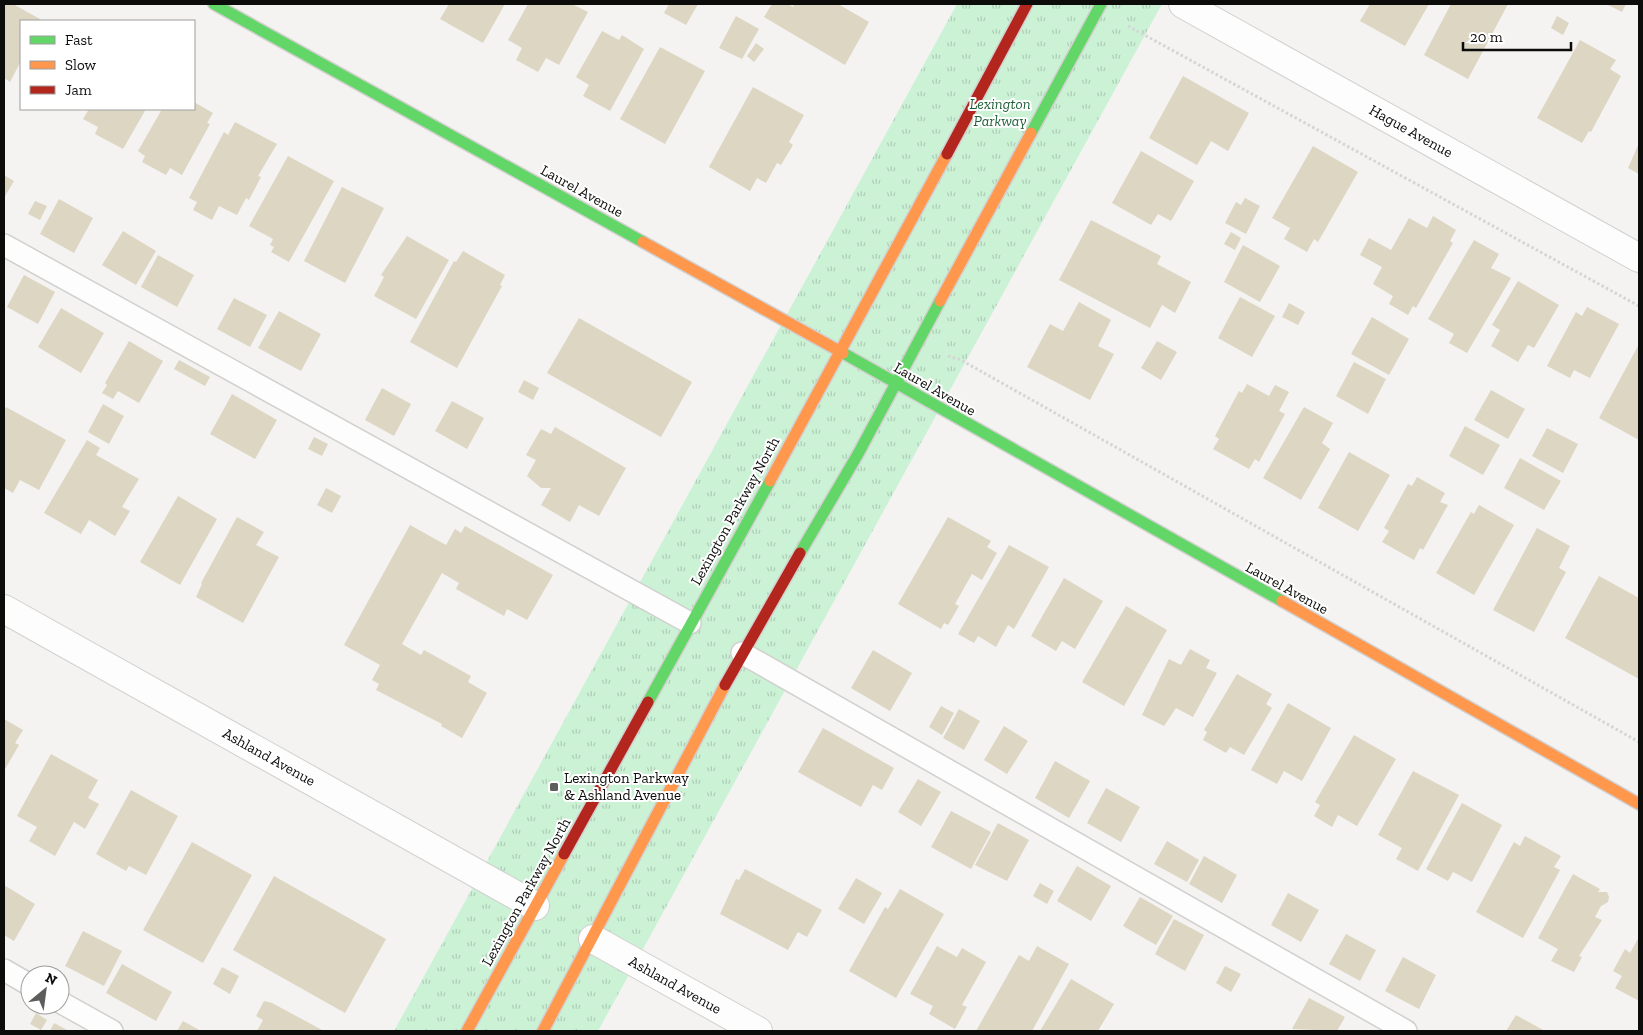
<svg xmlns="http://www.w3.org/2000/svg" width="1643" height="1035" viewBox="0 0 1643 1035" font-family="'Zilla Slab',serif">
<defs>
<pattern id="grass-tufts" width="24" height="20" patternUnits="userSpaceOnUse" patternTransform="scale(1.25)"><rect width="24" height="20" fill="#ccf2d6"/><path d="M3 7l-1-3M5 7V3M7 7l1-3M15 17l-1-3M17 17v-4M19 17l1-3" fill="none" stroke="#aeceb6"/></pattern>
</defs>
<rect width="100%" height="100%" fill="#f4f3f1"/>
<path fill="url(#grass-tufts)" d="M957,4H1162L598,1031H394Z"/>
<path fill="#dcd6c3" d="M4,4H13L40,19L39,21H21V61L10,82L4,78Z
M449,4H505L483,43L440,19Z
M528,4H572L588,12L559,65L546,58L538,72L516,60L522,48L508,40Z
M669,4H698L686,25L664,13Z
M772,4H788L793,7L794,4H838L869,22L845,65L764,17Z
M1370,4H1429L1405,46L1360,21Z
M1451,4H1508L1468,79L1424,55Z
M1606,4H1626L1622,12Z
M736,16L759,29L742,59L719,48Z
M1557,16L1569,23L1563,35L1551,28Z
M602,31L619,40L622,35L644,49L610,111L583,96L589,85L576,77Z
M1580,40L1616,60L1610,69L1621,76L1591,132L1589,131L1582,143L1537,118Z
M756,43L764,49L754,62L747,56Z
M660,47L705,71L665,144L620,119Z
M1183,76L1249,113L1228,151L1211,141L1197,165L1149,138Z
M753,87L804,115L789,142L793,145L781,165L777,163L766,183L757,178L750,191L709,167Z
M194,102L213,113L207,123L210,124L182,175L170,168L166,175L142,162L145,156L138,151L162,109H194Z
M89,109H146L123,149L95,134L98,127L83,119Z
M235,122L277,144L258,176L261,177L249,200L246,198L237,215L219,206L212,220L193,210L197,202L189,198L224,132L228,135Z
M1639,143V174L1628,168Z
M1313,146L1358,172L1318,242L1314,239L1307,252L1284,239L1290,228L1272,218Z
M1141,151L1194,181L1171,221L1158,214L1151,225L1112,203Z
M288,156L334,181L289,262L271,252L274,247L270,245L273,239L249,226Z
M4,175L14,181L4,198Z
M342,187L384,208L345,283L304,261Z
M1245,198L1260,206L1246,234L1225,223L1236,202L1241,205Z
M59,199L93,218L74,253L40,234Z
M35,201L47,206L40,220L28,214Z
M1433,216L1456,230L1450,241L1453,243L1416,308L1413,306L1408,315L1389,304L1393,296L1373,284L1382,267L1360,255L1369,238L1391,250L1409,218L1427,228Z
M1091,220L1161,256L1157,264L1191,282L1175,313L1162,305L1150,328L1059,280Z
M123,231L156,251L136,285L102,265Z
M1231,232L1241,238L1235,250L1224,244Z
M407,236L449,260L416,319L374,296L384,277L381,275Z
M1474,240L1499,254L1491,268L1511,278L1467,353L1449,343L1454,334L1428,319Z
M1243,245L1280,266L1260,302L1224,282Z
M463,251L505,275L500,285L502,286L457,368L410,342L454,261L456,262Z
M158,255L194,275L177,307L141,287Z
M24,275L55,292L38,324L7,307Z
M1518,281L1559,305L1534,348L1528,345L1518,362L1491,346L1500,330L1492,325Z
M1240,297L1275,316L1252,357L1218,338Z
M234,298L267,315L250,347L217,329Z
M1079,302L1111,320L1098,346L1114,354L1090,400L1027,367L1050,324L1063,331Z
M1289,303L1305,312L1298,325L1282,317Z
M1587,307L1619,324L1590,378L1574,370L1570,378L1547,366L1576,312L1582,316Z
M61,308L104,333L81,373L38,347Z
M279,311L321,334L301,371L258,348Z
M1372,317L1409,339L1389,375L1351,354Z
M579,318L692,382L661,437L547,373Z
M129,341L163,361L139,403L118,391L113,399L102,393L107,385L105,383Z
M1157,341L1177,352L1161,380L1141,368Z
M1639,344V440L1599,418Z
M179,360L210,377L205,386L174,369Z
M1354,362L1386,379L1368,414L1336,396Z
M524,380L539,388L533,400L518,392Z
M1247,384L1269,396L1275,385L1289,392L1279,411L1285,414L1259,462L1255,459L1249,469L1213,449L1219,439L1215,436L1239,391L1242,393Z
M382,388L411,404L394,436L365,420Z
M1491,390L1525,409L1508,439L1474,420Z
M232,394L277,420L255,459L210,434Z
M452,401L484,418L467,449L435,431Z
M103,404L124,416L109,444L88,432Z
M6,407L66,440L39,490L20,480L13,493L4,488V412Z
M1304,407L1333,423L1322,443L1330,449L1301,500L1263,478Z
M1465,426L1500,445L1483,475L1449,456Z
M555,427L626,468L599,516L579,505L570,522L541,505L551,488H541L527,476L536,460L526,455L541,429L551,434Z
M1547,428L1578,444L1563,473L1532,456Z
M314,437L328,444L322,456L308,449Z
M87,440L100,448L96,455L139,479L122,507L130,511L115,536L89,520L81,534L44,513Z
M1349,452L1390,475L1358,531L1318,508Z
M1520,458L1561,481L1544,510L1504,488Z
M1417,477L1445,493L1440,502L1448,505L1423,550L1420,548L1414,560L1382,542L1389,531L1384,528L1408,484L1412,486Z
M326,488L341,496L332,513L317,505Z
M178,496L217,519L180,585L140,562Z
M1479,505L1514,525L1474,595L1436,573L1471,512L1474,514Z
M237,517L264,532L256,545L279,557L243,623L196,597L202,584L201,583Z
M948,517L991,541L987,547L997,553L982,580L972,574L955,604L959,606L948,625L944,623L941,629L898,604Z
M410,525L446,545L455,529L461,533L465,526L553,575L527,620L507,609L504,616L456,589L459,583L442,573L402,644L421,655L424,650L471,676L468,682L487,693L462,738L441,726L442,724L376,690L379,684L372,680L380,665L344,645Z
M1537,528L1570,546L1559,568L1566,572L1534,632L1493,610Z
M1009,545L1049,567L1014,629L1008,625L996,647L978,636L974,643L958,634Z
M1599,576L1639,598V679L1565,638Z
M1064,578L1103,601L1075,649L1062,641L1056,651L1031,636Z
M1126,606L1167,630L1124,706L1082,682Z
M1190,649L1210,660L1206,668L1217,673L1193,717L1176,708L1164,726L1142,715L1169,659L1181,665Z
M873,650L912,673L890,711L851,688Z
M1237,674L1272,694L1266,704L1272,708L1244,755L1230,747L1226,753L1203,740L1207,732L1204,730Z
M1288,703L1331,728L1302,781L1284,771L1277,784L1251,770Z
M941,706L954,713L942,735L929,727Z
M959,709L980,721L964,750L943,738Z
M4,719L23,730L15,743L19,745L4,771Z
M1004,726L1028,741L1007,774L984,760Z
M823,728L894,768L882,790L873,785L861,807L798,772Z
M1354,735L1396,759L1357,826L1338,815L1332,827L1314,816L1320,805L1315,802Z
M51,754L98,780L88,798L99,804L85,829L74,822L55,856L29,841L37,827L17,816Z
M1055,761L1090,781L1069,818L1035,798Z
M1413,771L1459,795L1418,871L1396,859L1402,848L1378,835Z
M918,779L941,792L921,826L898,812Z
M1106,788L1140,807L1121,842L1087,823Z
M131,790L178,816L146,875L129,866L126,871L96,854Z
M1462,803L1502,825L1472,882L1453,872L1448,881L1426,869Z
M951,811L991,832L971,869L931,847Z
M998,823L1029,840L1007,881L975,865Z
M1525,836L1561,856L1554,867L1560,870L1523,938L1476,912L1514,842L1520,846Z
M1167,841L1199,860L1187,882L1154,864Z
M192,842L252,875L203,963L143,930Z
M1204,856L1237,875L1222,903L1189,884Z
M1077,866L1111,886L1091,921L1057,901Z
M745,869L822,910L807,937L798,932L788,950L720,914L736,879L739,880Z
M1573,874L1600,889L1598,892H1607L1609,897L1608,902L1601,906L1595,917L1602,920L1579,956L1582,957L1574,972L1551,961L1558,949L1538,938Z
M274,876L386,939L345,1013L233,950Z
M856,878L882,893L864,924L838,909Z
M1040,883L1054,891L1047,904L1033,896Z
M4,885L35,904L14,941L4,935Z
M900,889L944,914L896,998L849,971L885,907L888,909Z
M1288,893L1319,910L1301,942L1271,925Z
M1140,897L1173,916L1156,945L1123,926Z
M1174,919L1204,935L1185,971L1155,954Z
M83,931L122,951L104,986L65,966Z
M1346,934L1376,950L1360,981L1329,964Z
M1639,937V1001L1615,988L1622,976L1613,971L1625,949L1630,953Z
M937,946L957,957L962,948L986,962L962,1005L967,1007L955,1029L929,1014L933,1006L910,994Z
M1037,946L1069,964L1032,1031H976L1019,955L1029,961Z
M1403,957L1436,975L1419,1009L1385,991Z
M122,964L172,992L156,1021L106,993Z
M1225,966L1241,974L1231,992L1216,983Z
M222,967L239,976L230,994L213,984Z
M1071,979L1114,1004L1098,1031H1040Z
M1309,998L1345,1017L1337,1031L1292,1029Z
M264,1001L272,1003L324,1031H257L263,1020L256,1016Z
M36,1013L47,1020L41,1030L30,1024Z
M1516,1015L1545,1031H1506Z
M183,1021L201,1031H177Z
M54,1023L69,1031H50Z"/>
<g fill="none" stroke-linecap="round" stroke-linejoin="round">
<defs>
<path id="lane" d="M4,245L690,623
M742,653L1406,1031
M4,970L30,985
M60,1002L112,1031"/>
<path id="street" d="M1183,4L1639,258
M4,609L535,906
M593,939L758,1031"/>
<path id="fast" d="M214,4L643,242
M1031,133L1101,4
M843,353L1282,601
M800,553L858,454L940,301
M648,702L770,481"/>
<path id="slow" d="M643,242L843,353
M940,301L1031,133
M770,481L947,154
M1282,601L1639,804
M467,1031L564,854
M543,1031L725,685"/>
<path id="jam" d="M947,154L1027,4
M725,685L800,553
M564,854L648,702"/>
</defs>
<use href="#lane" stroke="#d1d0cf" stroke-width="24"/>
<use href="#street" stroke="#d1d0cf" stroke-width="30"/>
<use href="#fast" stroke="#d1d0cf" stroke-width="14"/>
<use href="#slow" stroke="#d1d0cf" stroke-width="14"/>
<use href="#jam" stroke="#d1d0cf" stroke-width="14"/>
<path stroke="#d5d5d5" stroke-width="3" stroke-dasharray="2.5 2.5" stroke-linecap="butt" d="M1128,26L1639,306
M948,356L961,360L1639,742"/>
<use href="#lane" stroke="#fdfdfd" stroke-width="21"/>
<use href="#street" stroke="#fdfdfd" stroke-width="28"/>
<use href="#fast" stroke="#63d668" stroke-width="11"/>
<use href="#slow" stroke="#ff974d" stroke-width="11"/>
<use href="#jam" stroke="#b3261e" stroke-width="11"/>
</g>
<rect fill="#5d5d5c" stroke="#fff" stroke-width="2" x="549" y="782" width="10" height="10" rx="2.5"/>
<g text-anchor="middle" stroke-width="4" stroke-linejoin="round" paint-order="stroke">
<g font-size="15" font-style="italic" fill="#21613a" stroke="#fff">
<text x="1000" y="109">Lexington<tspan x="1000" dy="17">Parkway</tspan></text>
</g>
<g font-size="15" fill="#0c0c0b" stroke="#fff">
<text transform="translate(1411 131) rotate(29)" y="5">Hague Avenue</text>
<text transform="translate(582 191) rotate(29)" y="5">Laurel Avenue</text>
<text transform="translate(935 389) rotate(30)" y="5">Laurel Avenue</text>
<text transform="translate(735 511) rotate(-61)" y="5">Lexington Parkway North</text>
<text transform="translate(1287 588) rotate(29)" y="5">Laurel Avenue</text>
<text transform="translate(269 757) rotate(29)" y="5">Ashland Avenue</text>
<text transform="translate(526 892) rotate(-61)" y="5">Lexington Parkway North</text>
<text transform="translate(675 985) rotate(29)" y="5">Ashland Avenue</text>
</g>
<g font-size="15" fill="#0c0c0b" stroke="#fff" text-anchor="start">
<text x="564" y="783">Lexington Parkway<tspan x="564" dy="17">&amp; Ashland Avenue</tspan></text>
</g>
</g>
<rect width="1643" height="1035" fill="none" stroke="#0c0c0b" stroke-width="10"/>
<rect x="20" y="20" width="175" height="90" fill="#ffffff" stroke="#9e9e9d"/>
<rect x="30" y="36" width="25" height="8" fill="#63d668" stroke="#9e9e9d"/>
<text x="65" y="45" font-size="15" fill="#0c0c0b">Fast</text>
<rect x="30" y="61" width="25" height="8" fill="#ff974d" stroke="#9e9e9d"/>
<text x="65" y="70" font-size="15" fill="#0c0c0b">Slow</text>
<rect x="30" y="86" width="25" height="8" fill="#b3261e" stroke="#9e9e9d"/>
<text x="65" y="95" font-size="15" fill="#0c0c0b">Jam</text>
<g transform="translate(45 990) rotate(29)"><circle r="24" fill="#ffffff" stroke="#9e9e9d"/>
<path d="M0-4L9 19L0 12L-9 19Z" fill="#5d5d5c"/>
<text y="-8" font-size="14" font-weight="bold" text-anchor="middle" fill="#0c0c0b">N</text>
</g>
<path d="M1463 42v8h108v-8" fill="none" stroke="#0c0c0b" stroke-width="2.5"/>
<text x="1470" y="42" font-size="15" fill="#0c0c0b" stroke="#ffffff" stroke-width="4" paint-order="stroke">20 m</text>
</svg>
